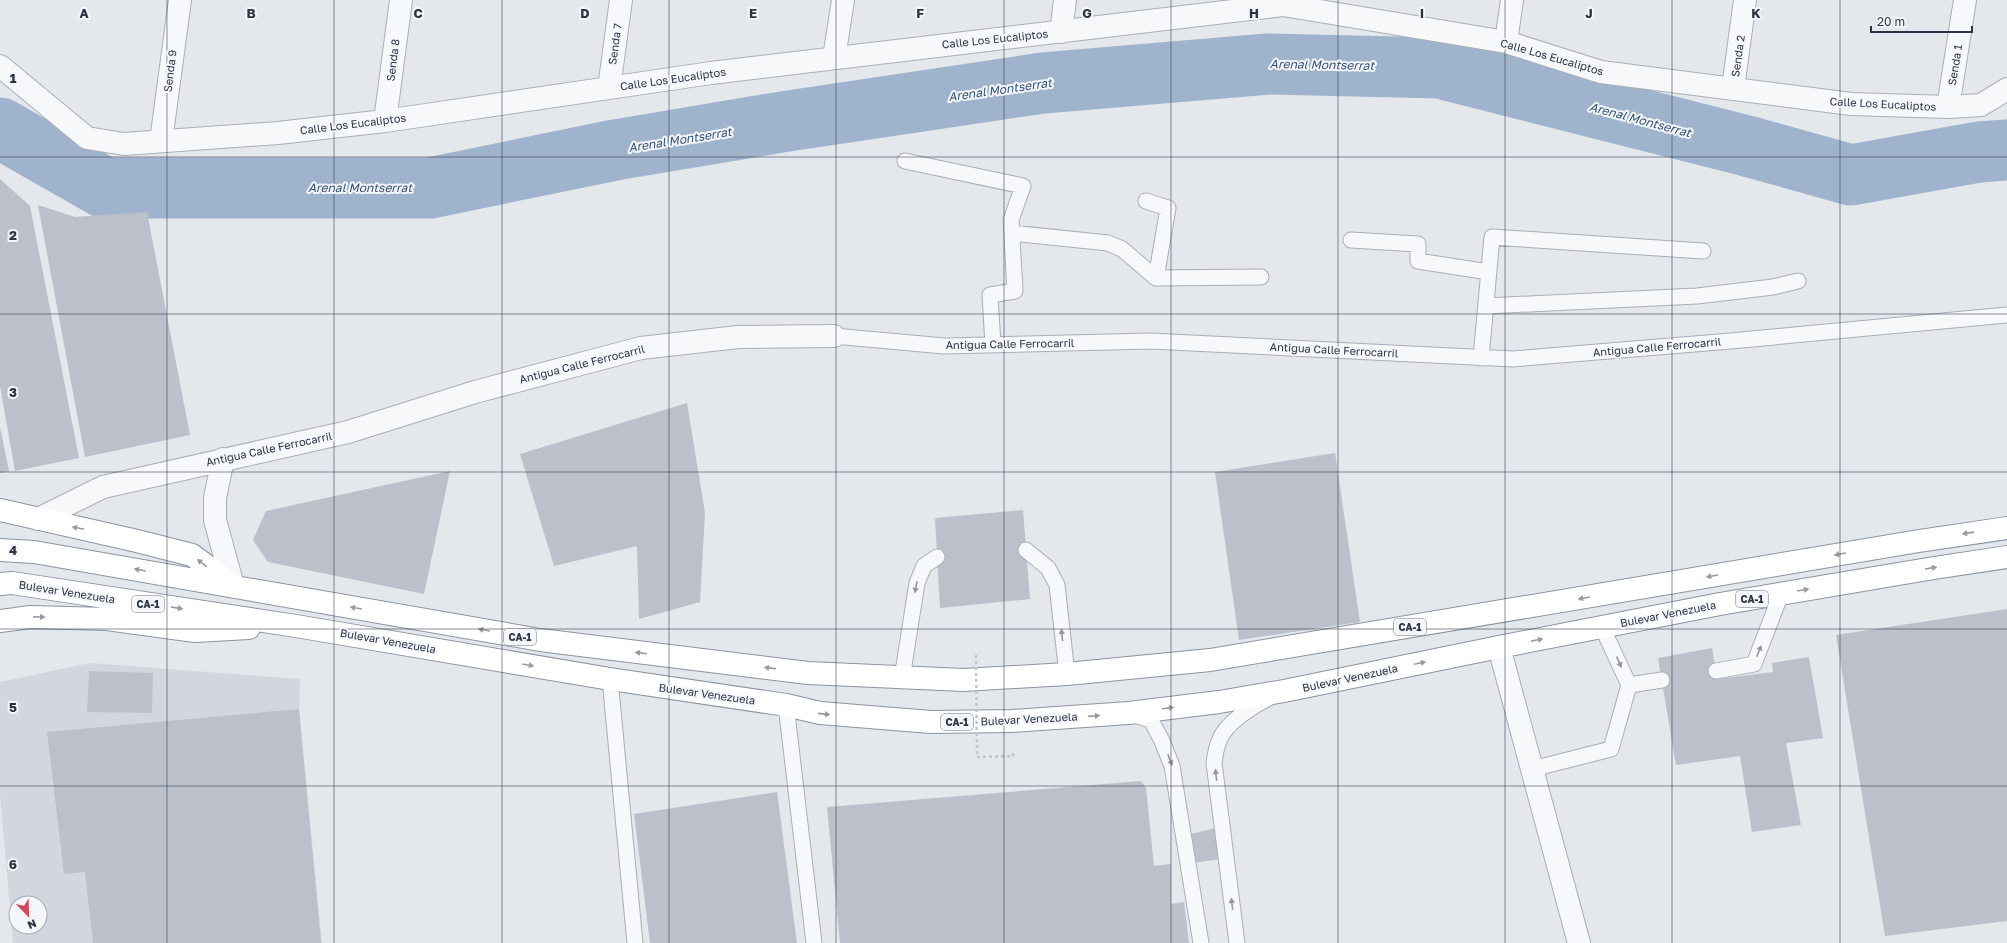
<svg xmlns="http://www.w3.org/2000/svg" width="2007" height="943" viewBox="0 0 2007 943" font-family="'Golos Text',sans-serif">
<rect width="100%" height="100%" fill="#e4e7ec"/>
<path fill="#d2d6de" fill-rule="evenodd" d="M90,663L300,679L299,709L322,943H13L0,794V682ZM16,903H40V927H16Z"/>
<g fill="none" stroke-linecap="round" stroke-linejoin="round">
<path stroke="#9fb4cc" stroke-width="61" d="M0,128L105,188H430L615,150L788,121L1043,83L1268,64L1439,68L1747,146L1851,175L1979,152L2007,150"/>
</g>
<path fill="#bbc0ca" d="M0,179L30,206L79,458L15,471L0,386Z
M38,205L75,217L147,212L190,435L85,457Z
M687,403L705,513L700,602L639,619L637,546L554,566L520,454Z
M0,427L9,471L0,473Z
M1335,453L1360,622L1239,640L1215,472Z
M450,471L424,594L268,562L253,540L266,511Z
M1023,510L1030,599L940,608L935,518Z
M2007,609V921L1885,936L1836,635Z
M1712,648L1717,679L1773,672L1772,663L1809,657L1823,738L1786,743L1801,825L1752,832L1740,756L1676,765L1658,658Z
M89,671L153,673L152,713L87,712Z
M299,709L321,943H93L85,872L64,874L47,732Z
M1141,781L1146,788L1154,866L1171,864V904L1184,902L1189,943H840L827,807Z
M777,792L797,943H650L634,814Z
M1216,828L1220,859L1194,863L1191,834Z"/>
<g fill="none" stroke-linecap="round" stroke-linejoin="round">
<defs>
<path id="service" d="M905,161L1023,186L1011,220L1015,291L990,295L993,345
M1146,201L1168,208L1156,278
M1012,233L1108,243L1122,249L1156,278L1261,277
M1351,240L1418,244V261L1489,272
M1486,306L1697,296L1773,287L1798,281
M834,336L944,346L1151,341L1513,359L1731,341L2007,315
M1481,358L1492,237L1703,251
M1026,550L1048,568L1057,585L1067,674
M1602,627L1629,685L1662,680
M1716,671L1754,664L1781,594
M902,678L917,583L924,566L937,557
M610,679L635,943
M786,705L814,943
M1132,714L1151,720L1162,741L1172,766L1201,943
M1532,769L1611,749L1629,685
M1237,943L1214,763C1215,756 1216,748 1219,741C1225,723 1254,705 1271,697"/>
<path id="minor" d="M1061,32L1065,0
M1506,42L1512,0
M834,58L843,0
M0,66L87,138L124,144L278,133L385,121L711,73L1283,5L1506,42L1601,72L1851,104L1948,107L1981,105L2007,89
M609,88L621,0
M1733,88L1745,0
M1948,107L1965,0
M385,121L401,0
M161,141L180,0
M223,459L215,498V520L233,586
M38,519L103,487L348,432L475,392L641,348L738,337L834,336
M1499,647L1579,943"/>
<path id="trunk" d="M0,510L137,541L192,555L231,584
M0,550L34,552L540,640L808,673L964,680L1067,674L1210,660L1919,541L2007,528
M0,584L12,583L296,626L610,679L786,705L820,713L931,722L1012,721L1129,713L1219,702L1284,691L1499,647L1720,604L1934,568L2007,557
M0,621L30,617L107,619L195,631L249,628"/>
</defs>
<use href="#service" stroke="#a9aeb7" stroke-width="17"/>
<use href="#minor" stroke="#a9aeb7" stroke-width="24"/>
<use href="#trunk" stroke="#8b94a3" stroke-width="24"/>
<path stroke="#c2c5cb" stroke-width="2.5" stroke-dasharray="3 3" stroke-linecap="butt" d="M977,757L1013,756V751"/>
<use href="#service" stroke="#f7f8fa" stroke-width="15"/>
<use href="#minor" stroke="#f7f8fa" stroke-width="22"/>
<use href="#trunk" stroke="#fff" stroke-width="22"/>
<path stroke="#c2c5cb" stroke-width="2.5" stroke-dasharray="3 3" stroke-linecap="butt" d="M976,655L977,757"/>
</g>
<defs><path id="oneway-solid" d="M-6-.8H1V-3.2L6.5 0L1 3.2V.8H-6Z"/></defs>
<g fill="#959aa2">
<use href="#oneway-solid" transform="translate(78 528) rotate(-168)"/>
<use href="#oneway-solid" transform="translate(1968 533) rotate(172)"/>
<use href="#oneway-solid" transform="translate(1840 554) rotate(170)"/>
<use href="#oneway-solid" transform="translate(202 563) rotate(-143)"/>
<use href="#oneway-solid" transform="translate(1931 568) rotate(-9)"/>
<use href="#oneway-solid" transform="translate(140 570) rotate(-170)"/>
<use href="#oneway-solid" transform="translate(1712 576) rotate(170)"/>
<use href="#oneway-solid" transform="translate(1803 590) rotate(-10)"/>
<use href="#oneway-solid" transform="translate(1584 598) rotate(170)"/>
<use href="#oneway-solid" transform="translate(177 608) rotate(9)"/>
<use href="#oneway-solid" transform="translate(356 608) rotate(-170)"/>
<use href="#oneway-solid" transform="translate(39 617) rotate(1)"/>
<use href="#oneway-solid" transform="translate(484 630) rotate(-170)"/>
<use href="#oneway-solid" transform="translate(1537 640) rotate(-11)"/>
<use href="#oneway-solid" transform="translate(641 653) rotate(-173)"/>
<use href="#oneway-solid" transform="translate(1420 663) rotate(-12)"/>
<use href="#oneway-solid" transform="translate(528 665) rotate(10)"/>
<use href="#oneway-solid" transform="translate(770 668) rotate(-173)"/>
<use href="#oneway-solid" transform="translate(1168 708) rotate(-7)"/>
<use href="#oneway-solid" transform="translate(824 714) rotate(6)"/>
<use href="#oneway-solid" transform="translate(1094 716) rotate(-4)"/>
</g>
<g fill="#9196a0">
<use href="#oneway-solid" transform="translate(916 587) rotate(101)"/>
<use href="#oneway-solid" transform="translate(1062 635) rotate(-96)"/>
<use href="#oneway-solid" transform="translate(1759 651) rotate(-69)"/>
<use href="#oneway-solid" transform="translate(1619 662) rotate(65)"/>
<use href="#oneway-solid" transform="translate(1170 760) rotate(69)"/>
<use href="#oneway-solid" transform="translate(1216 775) rotate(-97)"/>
<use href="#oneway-solid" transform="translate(1232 904) rotate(-97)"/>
</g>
<path fill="none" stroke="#2b3445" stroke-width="1" stroke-opacity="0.55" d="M167,0V943M334,0V943M502,0V943M669,0V943M836,0V943M1004,0V943M1171,0V943M1338,0V943M1505,0V943M1672,0V943M1840,0V943M0,157H2007M0,314H2007M0,472H2007M0,629H2007M0,786H2007"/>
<g text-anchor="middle" stroke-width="4" stroke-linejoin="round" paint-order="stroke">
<g fill="#f4f6f9" stroke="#676e7b" stroke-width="1">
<rect x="1736" y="591" width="32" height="16" rx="3"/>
<rect x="132" y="596" width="32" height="16" rx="3"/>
<rect x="1394" y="619" width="32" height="16" rx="3"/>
<rect x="504" y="629" width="32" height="16" rx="3"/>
<rect x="941" y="714" width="32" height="16" rx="3"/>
</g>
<g font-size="10" font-weight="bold" fill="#2b3445">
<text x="1752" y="603">CA-1</text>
<text x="148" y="608">CA-1</text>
<text x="1410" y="631">CA-1</text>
<text x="520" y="641">CA-1</text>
<text x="957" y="726">CA-1</text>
</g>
<g font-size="11" fill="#2b3445" stroke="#f4f6f9">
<text transform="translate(995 39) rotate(-6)" y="4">Calle Los Eucaliptos</text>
<text transform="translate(615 44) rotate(-82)" y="4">Senda 7</text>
<text transform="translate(1738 56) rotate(-82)" y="4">Senda 2</text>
<text transform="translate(1552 57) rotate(16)" y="4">Calle Los Eucaliptos</text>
<text transform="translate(393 60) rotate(-83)" y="4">Senda 8</text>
<text transform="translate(1955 65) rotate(-81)" y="4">Senda 1</text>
<text transform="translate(170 71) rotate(-83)" y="4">Senda 9</text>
<text transform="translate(673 79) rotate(-8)" y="4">Calle Los Eucaliptos</text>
<text transform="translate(1883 104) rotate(3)" y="4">Calle Los Eucaliptos</text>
<text transform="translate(353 124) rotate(-7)" y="4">Calle Los Eucaliptos</text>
<text transform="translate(1010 344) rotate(-1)" y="4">Antigua Calle Ferrocarril</text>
<text transform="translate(1657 347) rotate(-5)" y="4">Antigua Calle Ferrocarril</text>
<text transform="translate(1334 350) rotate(3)" y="4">Antigua Calle Ferrocarril</text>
<text transform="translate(582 364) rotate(-14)" y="4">Antigua Calle Ferrocarril</text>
<text transform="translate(269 449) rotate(-12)" y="4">Antigua Calle Ferrocarril</text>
<text transform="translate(67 592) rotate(9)" y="4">Bulevar Venezuela</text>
<text transform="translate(1668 614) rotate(-11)" y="4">Bulevar Venezuela</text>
<text transform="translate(388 641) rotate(10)" y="4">Bulevar Venezuela</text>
<text transform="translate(1350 678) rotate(-12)" y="4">Bulevar Venezuela</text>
<text transform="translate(707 694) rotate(8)" y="4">Bulevar Venezuela</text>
<text transform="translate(1029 719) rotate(-3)" y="4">Bulevar Venezuela</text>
</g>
<g font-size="12" font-style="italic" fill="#34527a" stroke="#f4f6f9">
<text transform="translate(1322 65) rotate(1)" y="4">Arenal Montserrat</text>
<text transform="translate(1000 90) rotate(-8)" y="4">Arenal Montserrat</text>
<text transform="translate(1640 120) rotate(15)" y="4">Arenal Montserrat</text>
<text transform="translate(680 140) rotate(-9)" y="4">Arenal Montserrat</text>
<text x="360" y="192">Arenal Montserrat</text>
</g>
</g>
<g font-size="13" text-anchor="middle" font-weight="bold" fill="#2b3445" stroke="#f4f6f9" stroke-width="4" stroke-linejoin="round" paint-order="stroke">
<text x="84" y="18">A</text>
<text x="251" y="18">B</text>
<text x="418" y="18">C</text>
<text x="585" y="18">D</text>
<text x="753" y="18">E</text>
<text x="920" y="18">F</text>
<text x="1087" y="18">G</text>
<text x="1254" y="18">H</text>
<text x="1422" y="18">I</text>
<text x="1589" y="18">J</text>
<text x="1756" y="18">K</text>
<text x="13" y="83">1</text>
<text x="13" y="240">2</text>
<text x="13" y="397">3</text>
<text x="13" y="555">4</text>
<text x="13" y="712">5</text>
<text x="13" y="869">6</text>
</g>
<g transform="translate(28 915) rotate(157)"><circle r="19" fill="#f4f6f9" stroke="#a4a8b1"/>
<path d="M0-3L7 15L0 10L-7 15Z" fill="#d1495b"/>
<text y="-6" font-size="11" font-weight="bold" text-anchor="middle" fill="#2b3445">N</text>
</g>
<path d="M1871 26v6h101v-6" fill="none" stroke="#2b3445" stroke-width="2"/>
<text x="1877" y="26" font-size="12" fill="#2b3445" stroke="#f4f6f9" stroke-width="3" paint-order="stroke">20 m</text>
</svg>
